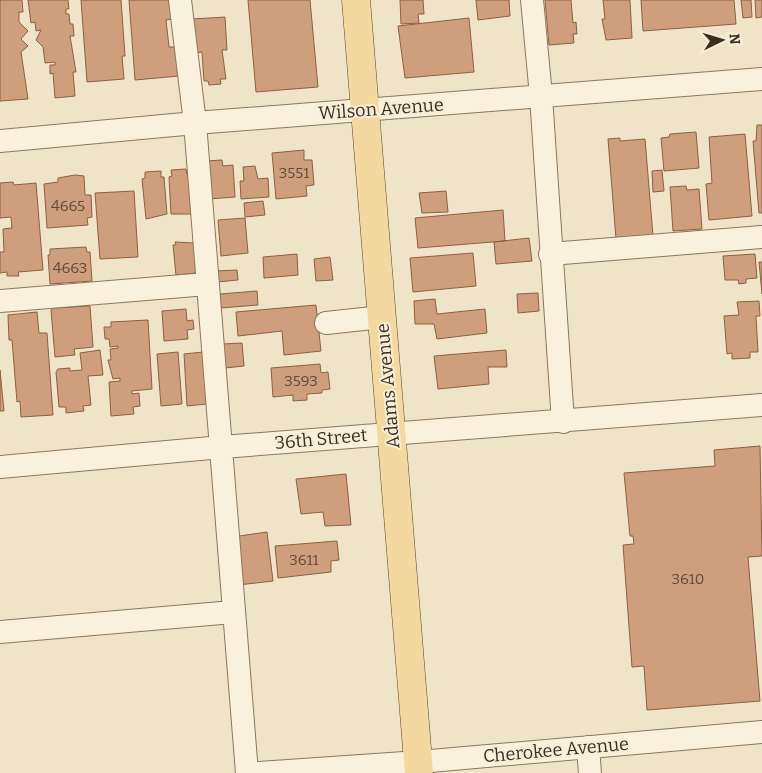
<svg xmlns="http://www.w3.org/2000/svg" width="762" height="773" viewBox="0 0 762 773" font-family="Bitter,serif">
<rect width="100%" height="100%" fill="#f0e4c8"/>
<path fill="#cf9f7d" stroke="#8d5f41" d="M0,0H22L23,12H19V22L28,31L21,39L28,46L21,52L28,99L0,101Z
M28,0H68L69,9H66V14H69L70,24H73L74,36H70L76,72H73L75,96L55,98L53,73L50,74V65H55V62L45,63L43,47L36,40L41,30L36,31L35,22L31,23Z
M81,0H121L125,56H122L124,79L87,82Z
M129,0H170L173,19L166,20L169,47H176L179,76L135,80Z
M248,0H310L318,87L256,92Z
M400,0H423L424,14H418L419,23L401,24Z
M476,0H509L510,16L478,20Z
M545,0H571L573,23L576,22L577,34H573L574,43L549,45Z
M603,0H630L632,38L606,40L602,19H605Z
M641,0H734L736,24L643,31Z
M741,0H751L752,17L743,18Z
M755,0H762V17L756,18Z
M225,17L227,50H222L226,79H220L221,84L209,85L208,81H204L202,52L195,53L192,19Z
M469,18L474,72L405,78L398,26Z
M757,125H762V213H759L753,141H756Z
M696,132L699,168L664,171L661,138L669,137L670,134Z
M745,134L752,216L709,220L706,184L712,183L709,137Z
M620,138V141L645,139L653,236L616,239L608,139Z
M304,150V160H312L314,185L306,186L307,196L276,199L272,153Z
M222,160L223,166L233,165L235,197L209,199L206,161Z
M255,166L258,179L268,178L269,197L241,199L240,181H244L243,167Z
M186,169L187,175H190L193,214H171L169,177L172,176L171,170Z
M662,170L664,191L653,192L652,171Z
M161,171V177H164L167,214L146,219L142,179L145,178V172Z
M75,175L84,176L85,195H91L92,217L87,218L88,225L47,228L44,184L58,182V178Z
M13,182L14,185L36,183L43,270L18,272L19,276H7V272L0,273V252H4L3,229L12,228L11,217L0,218V183Z
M686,186L687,190L699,189L702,229L673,231L670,187Z
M134,191L138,257L100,259L95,193Z
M446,191L448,212L422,213L419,193Z
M263,201L265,215L245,217L244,203Z
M503,210L505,241L418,248L415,218Z
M245,218L248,253L221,256L218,220Z
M529,238L532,261L496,264L494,242Z
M175,242L194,243L196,273L176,275L173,245H176Z
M86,247L87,252H90L92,281L50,284L48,255H50V249Z
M473,253L476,286L413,292L410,258Z
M297,254L298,275L264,278L263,257Z
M755,254L757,278L746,279V283L739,284L738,280H725L723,256Z
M330,257L333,280L316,281L314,259Z
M759,262H762V294Z
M237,270L238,280L217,282L216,271Z
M257,291L258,305L221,308L220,294Z
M538,293L539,311L518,313L517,294Z
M435,299L437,314L485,309L487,333L437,339L434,324H415L414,301Z
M759,301L760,316H756L758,352H750V358L732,359V353L727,354L724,316L739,315L737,302Z
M316,305L321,351L284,355L282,331L238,336L236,312Z
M90,306L93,347L74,349L75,355L55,357L51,310L53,308Z
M186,309L187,321L193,320L194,329L187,330L188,339L164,341L162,311Z
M37,312L39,333H47L53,415L21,417L20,401L17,402L12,340H9L8,315Z
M148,320L152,389L132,391V394L139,393L140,406L133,407L134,414L111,416L109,382L120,381V378L113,379L108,360H111L110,349L118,348V346L110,347L109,339H105L104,327H111V322Z
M242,343L244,366L225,368L222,344Z
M100,350L103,375L88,376L91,405L83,406L84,411L66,413V407H59L56,372L58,369L70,368V371L82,370L80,353Z
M506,350L507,367H488L489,384L438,389L434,356Z
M178,352L182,404L161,406L157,354Z
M203,352L207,404L187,406L184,354Z
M320,364L321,373L328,372L330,389L322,390V393L307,394V400L293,401V395L273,397L271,368Z
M0,370L4,411H0Z
M760,446L762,556L748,557L760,701L647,710L644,666L632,667L623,545L634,544L633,536H630L624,473L715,466L714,450Z
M346,474L351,525L325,526L323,512L301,514L296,479Z
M267,532L273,581L238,585L232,537Z
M337,541L339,560L331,561V572L278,578L275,546Z"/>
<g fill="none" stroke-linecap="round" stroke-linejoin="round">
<defs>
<path id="minor" d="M180,0L195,123L247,773
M532,0L541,96L563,422
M0,141L195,123L762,79
M550,254L762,237
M0,301L207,284
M326,323L382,317
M0,467L222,447L762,405
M0,632L233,612
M588,747L590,773
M259,773L419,762L762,732"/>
<path id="major" d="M356,0L419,773"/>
</defs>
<use href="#minor" stroke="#8d765c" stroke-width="24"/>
<use href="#major" stroke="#5b4430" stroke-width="29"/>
<use href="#minor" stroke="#faf1dc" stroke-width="22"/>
<use href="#major" stroke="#f3d9a0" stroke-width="28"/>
</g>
<g text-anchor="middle" stroke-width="4" stroke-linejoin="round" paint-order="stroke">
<g font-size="15" fill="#624a37">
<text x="294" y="178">3551</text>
<text x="68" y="211">4665</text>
<text x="70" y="273">4663</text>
<text x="301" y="386">3593</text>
<text x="304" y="565">3611</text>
<text x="688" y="584">3610</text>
</g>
<g font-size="18" fill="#3d2e20" stroke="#f7eed8">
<text transform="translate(381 109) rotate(-4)" y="6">Wilson Avenue</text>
<text transform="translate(388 386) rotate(-95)" y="6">Adams Avenue</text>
<text transform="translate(321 439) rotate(-5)" y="6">36th Street</text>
<text transform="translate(556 750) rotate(-5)" y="6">Cherokee Avenue</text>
</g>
</g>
<g transform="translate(722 40) rotate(85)" stroke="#f7eed8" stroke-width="4" paint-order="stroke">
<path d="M0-4L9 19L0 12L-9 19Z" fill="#3d2e20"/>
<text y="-8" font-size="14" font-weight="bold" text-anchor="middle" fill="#3d2e20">N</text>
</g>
</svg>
